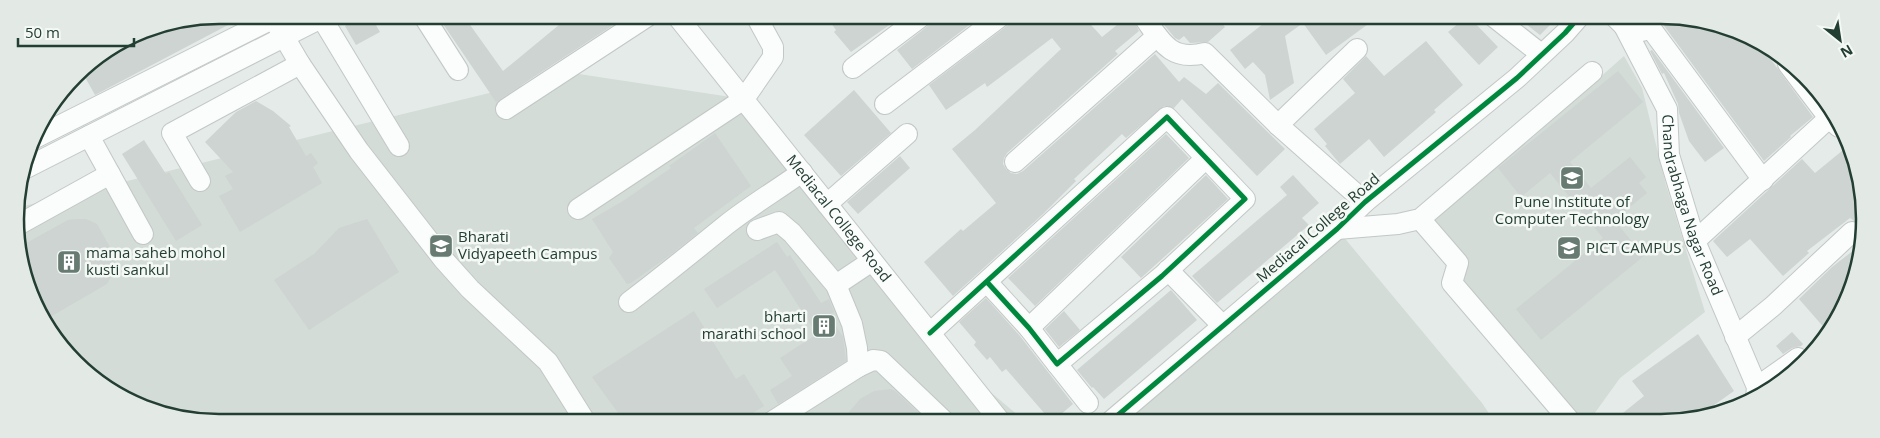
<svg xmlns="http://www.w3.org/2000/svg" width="1880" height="438" viewBox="0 0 1880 438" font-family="'Open Sans',sans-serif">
<rect width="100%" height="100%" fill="#e5ebe8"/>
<path fill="#d3dcd7" d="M1624,56L1642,88L1666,185L1705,312L1620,378L1589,421H1580L1459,284L1430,218L1534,136Z
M572,73L744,99L951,359L1025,421H192L117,396L57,343L26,284L16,208Z
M1337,229L1482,403L1494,421H1111Z"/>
<path fill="#ced4d1" d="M219,15H247L95,95L81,70L84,66L141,30Z
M363,15H370L380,32L356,45L345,26Z
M448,15H463L503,71L571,15L627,16L496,102L441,21Z
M826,16H902L851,52L834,32L836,30Z
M934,16H981L912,69L897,50L929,25L933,21Z
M1013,16H1083L1102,37L1128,16H1131L1139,31L1115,51L1118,54L1007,153L1004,158L1003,164L1006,169L1011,173L1017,174L1023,171L1155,54L1179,82L1184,77L1206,94L1218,83L1285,149L1257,176L1182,99L1174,108L1164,106L1126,138L1122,134L1074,179L1076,181L1043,214L953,296L924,262L961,229L963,231L996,203L952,149L975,130L1061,49L1052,38L987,87L985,83L946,110L929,85L1008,25Z
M1160,16H1216L1225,27L1208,42L1190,43L1184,36L1179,40L1175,38L1165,26L1158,17Z
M1273,16H1379L1326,55L1303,23L1285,36L1294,83L1270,100L1265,75L1253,62L1245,69L1230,50Z
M1466,17H1469L1498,47L1479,65L1448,32Z
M1517,17H1558L1540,35Z
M1649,17H1688L1751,38L1761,52L1764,50L1813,117L1790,136L1791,137L1764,161L1662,23Z
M1426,41L1463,85L1434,110L1436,112L1384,157L1369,139L1340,164L1325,146L1327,144L1314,129L1355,93L1343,79L1366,56L1384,76Z
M1652,50L1724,148L1705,162L1689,141L1679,113L1678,104L1664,73L1662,74L1650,51Z
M1618,71L1643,102L1570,162L1591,188L1630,157L1646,177L1639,183L1647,193L1614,220L1644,256L1541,340L1516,309L1603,238L1550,173L1521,197L1498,168Z
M854,90L891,133L841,176L804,135Z
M256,101L273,111L291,126L289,127L306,156L311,153L318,163L313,167L322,183L240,232L219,196L233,189L225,176L233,172L205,142L236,112Z
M715,133L751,186L694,228L698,233L670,255L631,283L627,284L609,258L613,252L592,219L623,201L671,168L669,166Z
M1166,134L1189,158L1035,306L1008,278Z
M144,140L166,174L169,172L202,225L176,241L122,154Z
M1848,146L1858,166L1862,226L1850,218L1807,251L1809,253L1783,276L1750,239L1727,257L1713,241L1802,159L1815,173Z
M900,156L910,168L858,214L847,202Z
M1206,175L1228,199L1141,278L1121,257Z
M1293,175L1319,203L1302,218L1309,225L1217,303L1192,276L1287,195L1280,187Z
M77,219H86L97,224L115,256V269L107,284L50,317H43L26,284L21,246L68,220Z
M367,219L399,272L309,330L274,280L314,254L339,228Z
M777,242L787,257L790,255L821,303L829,299L834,312L829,315L843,337L846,361L778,404L770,390L792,376L780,358L817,334L775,270L717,308L704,289Z
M1863,243L1844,309L1827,331L1799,299L1832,267Z
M1171,290L1197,320L1104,399L1093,387L1092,388L1077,370Z
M986,298L1020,336L1073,404L1053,421H1051L1006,369L1002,372L990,357L987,360L974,345L976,342L959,322Z
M694,311L736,379L744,374L764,406L740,421H624L592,377Z
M1064,311L1080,330L1059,347L1045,329Z
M1792,332L1803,344L1801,346L1792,348L1783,354L1776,346Z
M1698,334L1734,391L1693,420L1687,421H1613L1644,396L1632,381Z
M891,389L895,391L927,421H847L849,412L860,399L874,391Z"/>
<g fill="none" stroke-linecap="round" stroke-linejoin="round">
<defs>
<g id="minor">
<path d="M320,15L399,146"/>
<path d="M423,15L458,70"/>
<path id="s1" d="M677,16L1000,421"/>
<path d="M1143,16C1161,41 1170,62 1205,53L1278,125L1365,202"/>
<path d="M1494,17L1541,54"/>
<path id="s2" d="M1615,17L1624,26L1667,109L1669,155L1695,241L1757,387L1756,398"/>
<path d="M273,18L300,64L359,151L444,260L470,289L548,362L585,421"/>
<path d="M1624,26L1642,31L1649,29L1652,30L1763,180"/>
<path d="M1788,64L1829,118L1839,127"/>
<path d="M853,68L922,16"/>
<path d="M885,104L1001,16"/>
<path d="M506,109L648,16"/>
<path d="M1278,125L1357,49"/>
<path d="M89,136L143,234"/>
<path d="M33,139L280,15"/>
<path d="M1015,162L1157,36"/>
<path d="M26,168L327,15"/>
<path d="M200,181L172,133L300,64"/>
<path d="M827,204L907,134"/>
<path d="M578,209L744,99L773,57V47L756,16"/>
<path d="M1420,219L1458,263L1452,283L1570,421"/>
<path d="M18,225L110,174"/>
<path d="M1337,229L1398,224L1420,219L1592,72"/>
<path d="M757,230L779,222L792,233L836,285L852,324L857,348L858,367L773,421"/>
<path d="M1695,241L1829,118"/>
<path d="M1168,270L1223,326"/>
<path d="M836,285L872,261"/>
<path d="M629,302C662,277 694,251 726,225C750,206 777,190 802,172"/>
<path d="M1029,328L1206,158"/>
<path d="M930,333L1167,117L1245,199L1162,276L1057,364L1029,328L987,282"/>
<path d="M1735,337L1773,306L1852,232"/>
<path d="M1057,364L1088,403"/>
<path d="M858,367L873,360L881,361L944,421"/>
<path d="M1757,387L1798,358L1805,364"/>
<path d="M1111,421L1337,229L1365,202L1517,78L1565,33L1579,17"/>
</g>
</defs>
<use href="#minor" stroke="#c2c8c5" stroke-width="22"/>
<use href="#minor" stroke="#fbfcfc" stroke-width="20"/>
<defs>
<path id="cycleway" d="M930,333L1167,117L1245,199L1162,276L1057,364L1029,328L987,282
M1111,421L1337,229L1365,202L1517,78L1565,33L1579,17"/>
</defs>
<use href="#cycleway" stroke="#f4f9f6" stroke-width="8"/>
<use href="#cycleway" stroke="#00873e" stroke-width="5"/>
</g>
<defs>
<symbol id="university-square" viewBox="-11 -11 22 22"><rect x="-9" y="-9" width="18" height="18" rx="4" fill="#677b72" stroke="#f4f9f6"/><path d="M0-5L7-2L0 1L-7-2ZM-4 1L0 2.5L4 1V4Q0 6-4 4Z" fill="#fff"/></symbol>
<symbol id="building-square" viewBox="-11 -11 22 22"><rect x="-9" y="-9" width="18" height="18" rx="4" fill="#677b72" stroke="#f4f9f6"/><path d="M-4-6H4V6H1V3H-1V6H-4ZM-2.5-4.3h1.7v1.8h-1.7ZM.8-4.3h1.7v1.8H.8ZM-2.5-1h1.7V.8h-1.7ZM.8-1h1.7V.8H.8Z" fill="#fff"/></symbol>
</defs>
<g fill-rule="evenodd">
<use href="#university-square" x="1558" y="164" width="28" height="28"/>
<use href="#university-square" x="427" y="232" width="28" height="28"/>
<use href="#university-square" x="1555" y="234" width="28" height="28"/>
<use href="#building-square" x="55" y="248" width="28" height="28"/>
<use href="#building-square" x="810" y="312" width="28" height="28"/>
</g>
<g text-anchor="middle" stroke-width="5" stroke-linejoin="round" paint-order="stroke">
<g font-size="15" fill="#233e32" stroke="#f4f9f6" text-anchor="start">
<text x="1572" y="207" text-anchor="middle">Pune Institute of<tspan x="1572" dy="17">Computer Technology</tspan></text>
<text x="458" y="242">Bharati<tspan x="458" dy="17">Vidyapeeth Campus</tspan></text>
<text x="1586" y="253">PICT CAMPUS</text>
<text x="86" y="258">mama saheb mohol<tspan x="86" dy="17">kusti sankul</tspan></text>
<text x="806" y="322" text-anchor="end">bharti<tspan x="806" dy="17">marathi school</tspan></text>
</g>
<g font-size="15" fill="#233e32" stroke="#f4f9f6">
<text dy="5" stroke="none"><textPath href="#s2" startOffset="206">Chandrabhaga Nagar Road</textPath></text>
<text dy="5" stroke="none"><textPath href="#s1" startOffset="259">Mediacal College Road</textPath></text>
<text transform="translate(1318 228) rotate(-41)" y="5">Mediacal College Road</text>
</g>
</g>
<path d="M0 0H1880V438H0ZM219 24H1661A195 195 0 0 1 1856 219V219A195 195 0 0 1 1661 414H219A195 195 0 0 1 24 219V219A195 195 0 0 1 219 24Z" fill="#e3eae6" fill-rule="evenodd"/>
<path fill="none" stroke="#233e32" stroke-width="2.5" d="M219 24H1661A195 195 0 0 1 1856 219V219A195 195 0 0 1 1661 414H219A195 195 0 0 1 24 219V219A195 195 0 0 1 219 24Z"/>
<g transform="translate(1840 40) rotate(150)" stroke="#f4f9f6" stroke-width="4" paint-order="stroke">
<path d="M0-4L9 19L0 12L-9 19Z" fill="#233e32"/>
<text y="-8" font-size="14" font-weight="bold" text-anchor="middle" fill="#233e32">N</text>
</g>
<path d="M18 38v8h116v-8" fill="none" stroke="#233e32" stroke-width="2.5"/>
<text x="25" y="38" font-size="15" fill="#233e32" stroke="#f4f9f6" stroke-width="4" paint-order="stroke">50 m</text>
</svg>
